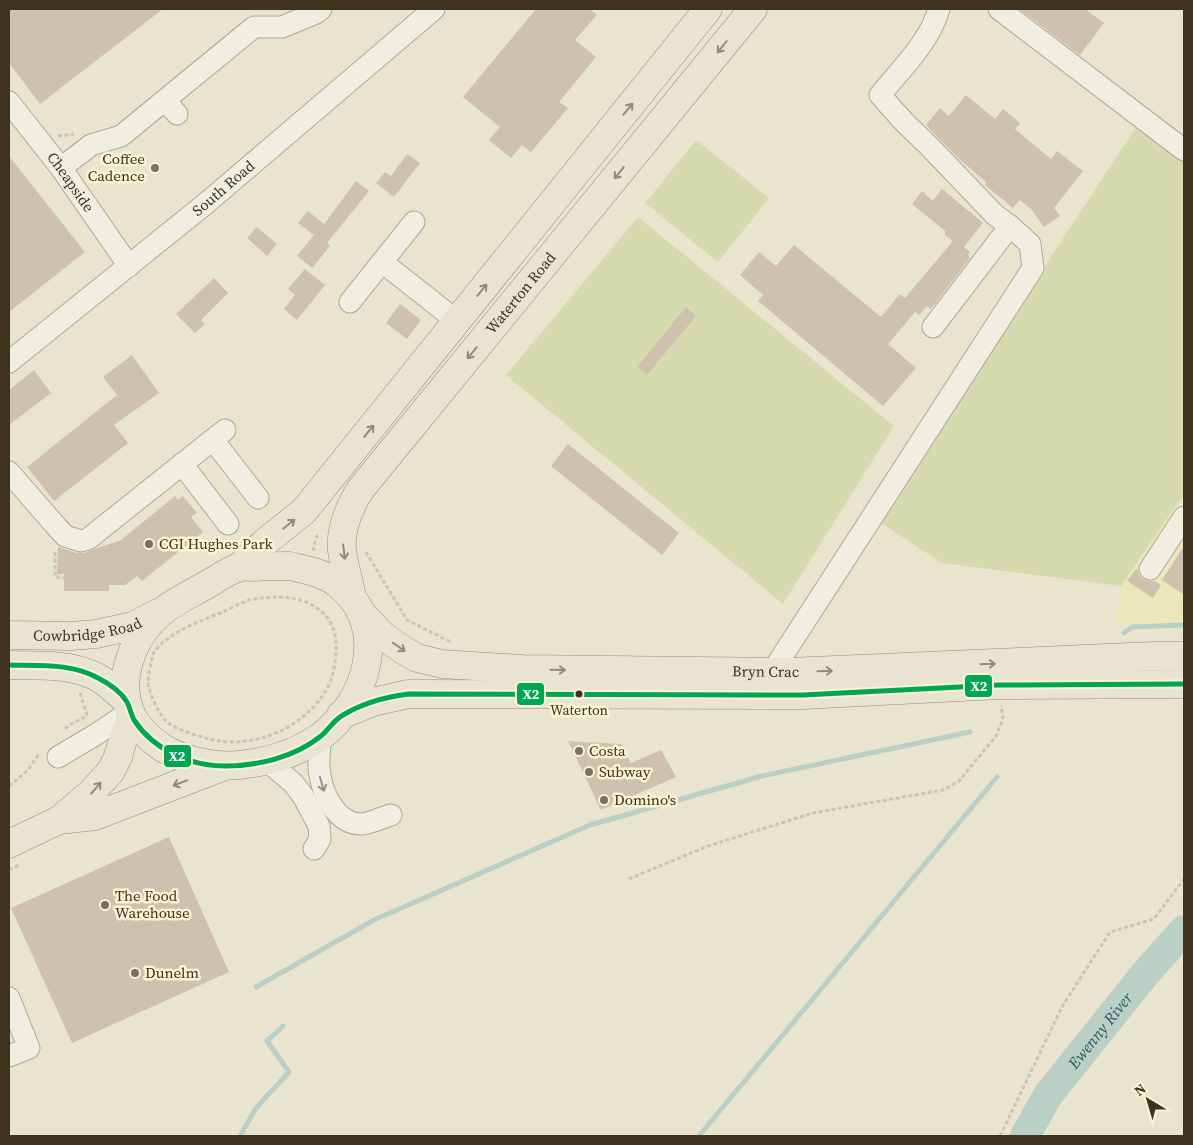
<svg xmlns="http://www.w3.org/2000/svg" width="1193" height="1145" viewBox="0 0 1193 1145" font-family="'Source Serif 4',serif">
<rect width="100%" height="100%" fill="#e9e4ce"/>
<path fill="#eae7bd" d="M1184,494V624L1114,625L1121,586Z"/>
<path fill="#d5dbaf" d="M1138,124L1184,158V494L1121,586L942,563L878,521Z
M696,140L769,198L718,262L645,203Z
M638,217L894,426L783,604L506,375Z"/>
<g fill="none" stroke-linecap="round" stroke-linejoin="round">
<path stroke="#bacfc5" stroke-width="5" d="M1124,633L1132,627L1184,625
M256,987L374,920L590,825L762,776L970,732
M240,1136L256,1108L289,1072L267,1041L283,1026
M699,1136L997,777"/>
<path stroke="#bacfc5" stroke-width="30" id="s1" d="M1025,1136L1048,1095L1145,974L1184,930"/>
</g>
<path fill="#cec2ae" d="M9,9H163L40,104L9,63Z
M536,9H590L597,15L575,40L596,57L559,102L568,108L531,152L522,145L511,158L489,140L500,127L463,97Z
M1019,9H1085L1104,23L1080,55Z
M966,95L995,119L1003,109L1020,123L1015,129L1051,159L1057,151L1083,171L1054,208L1060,216L1044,227L1032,210L1020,200L1013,208L985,185L986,182L958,158L926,125L940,108L949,116Z
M407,154L420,163L394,197L376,183L385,172L391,176Z
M9,156L85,252L9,312Z
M356,181L369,191L327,243L330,246L312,268L297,256L314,235L298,223L308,211L324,224Z
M942,189L983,223L964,247L970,252L968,255L970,258L931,309L927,306L919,315L915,312L888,344L916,368L883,406L758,301L763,295L740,275L759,252L776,266L794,245L881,317L900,294L905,298L953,241L945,235V231L912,204L922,191L933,201Z
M257,227L277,244L267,256L247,238Z
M305,269L325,285L297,320L284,309L295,295L288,289Z
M214,278L228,293L201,320L205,324L195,333L176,314Z
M400,304L421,320L407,339L386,323Z
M686,307L696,316L647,375L637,367Z
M132,355L159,393L114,425L128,443L54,501L27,467L117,395L103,377Z
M34,370L51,393L9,425V390Z
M568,444L679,533L662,555L551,466Z
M175,496L178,500L183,496L197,513L191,517L203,532L142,581L137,576L125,585H109V591H64V574H57L58,547L77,553H84L121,540Z
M1184,546V595L1162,580Z
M1136,569L1138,570L1139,575L1144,580L1149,581H1154L1161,585L1153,598L1127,581Z
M568,741L621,744L631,763L661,750L676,777L601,810Z
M169,837L229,972L72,1043L11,908Z"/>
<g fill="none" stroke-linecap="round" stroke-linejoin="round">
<defs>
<g id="minor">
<path d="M999,9L1184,150"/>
<path d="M165,100L177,114"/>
<path id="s2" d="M9,102L61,168L129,266"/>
<path d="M61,168L91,145L121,136L254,27H282L316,13L321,9"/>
<path d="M414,222L382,262L457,321"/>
<path d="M350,302L382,262"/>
<path d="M933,327L1010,226"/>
<path id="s3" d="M9,362L204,205L434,9"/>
<path d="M213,440L258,498"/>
<path d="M182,464L228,524"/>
<path d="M9,472L55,525L65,536L81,541L88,539L225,430"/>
<path d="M1150,569L1184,517"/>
<path d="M772,672L1033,268L1030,244L1010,226L995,215L928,145L905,123L880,95C901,69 929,43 939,9"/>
<path d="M321,736C320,748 317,763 320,775C323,795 337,824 361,824C369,824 383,817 391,815"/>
<path d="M58,757L95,735L131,711"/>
<path d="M267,761L293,783L303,796L319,826L320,839L314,849"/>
<path d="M9,998L29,1048L9,1056"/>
</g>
<g id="major">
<path d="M290,566C307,570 325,573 339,585C391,627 367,702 320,737C296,754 268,762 239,765C216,767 183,761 163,748C151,740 139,729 132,716C115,680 133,635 163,611C176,600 193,593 208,584C217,579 227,571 238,568C242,566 248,567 252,567C265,566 278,566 290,566Z"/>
<path d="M239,567L264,543L304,511L708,9"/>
<path id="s4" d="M352,597C349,582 344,566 342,550C340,529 349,508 360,490L753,9"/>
<path id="s5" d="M363,615L382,635L403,650L417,658L442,664L522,669L789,672L1153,656H1184"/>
<path id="s6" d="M9,635L71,636L96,634L133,626L158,613"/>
<path d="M9,665C37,666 68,663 95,676C106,681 116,692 126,700"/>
<path d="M341,715L373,702L408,694L803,695L999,685L1184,684"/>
<path d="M59,820L95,816L225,766"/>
<path d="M9,844L59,820L91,793L111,771L118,757L124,736L132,716"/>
</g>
</defs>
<use href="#minor" stroke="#aea997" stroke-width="23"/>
<use href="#major" stroke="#948e7e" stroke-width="29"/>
<path stroke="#c9c5b7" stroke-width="3" stroke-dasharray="4 2.5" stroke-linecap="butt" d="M58,136L74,134
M313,551L316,537L320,534
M55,552V577L64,578
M366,552L407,620L451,642
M279,597C291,598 302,599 312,605C329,614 337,630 336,648C336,662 333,680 325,692C302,729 252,750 210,739C197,736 174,729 165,720C159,714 148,691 148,682C148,677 152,656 154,652C155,650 159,646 161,644C179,628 204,620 225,611C233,607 241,603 249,600C259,598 269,597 279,597Z
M80,693L88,718
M65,729L71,724L85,717
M9,786L28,770L39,754
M9,870L19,865
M629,879L708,846L813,813L943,790L959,781L996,736L1003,719L1001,705
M1000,1136L1063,1005L1110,932L1154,919L1184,879"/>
<use href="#minor" stroke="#f0ede1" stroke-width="21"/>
<use href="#major" stroke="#e8e4d1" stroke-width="28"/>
<defs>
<path id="bus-1" d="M9,665C38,666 72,663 98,678C108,683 121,692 127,702C130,708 131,714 134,720C154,750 190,766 225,766C258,766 295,757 321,736C329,729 334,720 343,715C363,703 385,697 408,694L803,695L999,685L1184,684"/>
</defs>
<use href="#bus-1" stroke="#faf4d4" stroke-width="9"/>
<use href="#bus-1" stroke="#00a651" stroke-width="5"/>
</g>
<defs><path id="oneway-shaft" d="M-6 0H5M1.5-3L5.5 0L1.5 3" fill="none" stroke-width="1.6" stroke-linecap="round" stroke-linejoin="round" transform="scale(1.25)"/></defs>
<g stroke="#948b77">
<use href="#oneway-shaft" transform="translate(722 47) rotate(129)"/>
<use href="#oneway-shaft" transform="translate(628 109) rotate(-51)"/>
<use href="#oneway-shaft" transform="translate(619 173) rotate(129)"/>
<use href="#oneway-shaft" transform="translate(482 290) rotate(-51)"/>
<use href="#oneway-shaft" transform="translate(472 353) rotate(129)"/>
<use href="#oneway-shaft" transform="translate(369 431) rotate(-51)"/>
<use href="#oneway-shaft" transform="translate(289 524) rotate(-39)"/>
<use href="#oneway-shaft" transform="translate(344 552) rotate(83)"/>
<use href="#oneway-shaft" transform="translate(399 647) rotate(35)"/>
<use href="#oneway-shaft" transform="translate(988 664) rotate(-2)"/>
<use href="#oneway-shaft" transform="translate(558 670) rotate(1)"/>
<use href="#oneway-shaft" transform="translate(825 671) rotate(-2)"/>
<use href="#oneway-shaft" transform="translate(180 783) rotate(159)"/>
<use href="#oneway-shaft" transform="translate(96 788) rotate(-49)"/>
</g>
<use stroke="#98907f" href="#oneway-shaft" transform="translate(322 784) rotate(74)"/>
<g fill="#7a705b" stroke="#faf4d4" stroke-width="2">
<circle cx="155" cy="168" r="5"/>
<circle cx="149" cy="544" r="5"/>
<circle cx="579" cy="751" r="5"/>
<circle cx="589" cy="772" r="5"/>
<circle cx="604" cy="800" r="5"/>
<circle cx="105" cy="905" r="5"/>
<circle cx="135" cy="973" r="5"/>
</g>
<circle fill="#3f321d" stroke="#faf4d4" stroke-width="2" cx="579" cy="694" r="4.5"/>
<g text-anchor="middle" stroke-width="5" stroke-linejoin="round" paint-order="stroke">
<g font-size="14" fill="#3f321d" stroke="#faf4d4">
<text x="579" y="715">Waterton</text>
</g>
<g font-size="15" fill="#3f321d" stroke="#faf4d4" text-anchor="start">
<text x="145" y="164" text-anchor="end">Coffee<tspan x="145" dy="17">Cadence</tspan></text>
<text x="159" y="549">CGI Hughes Park</text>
<text x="589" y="756">Costa</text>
<text x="599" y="777">Subway</text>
<text x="614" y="805">Domino's</text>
<text x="115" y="901">The Food<tspan x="115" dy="17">Warehouse</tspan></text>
<text x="145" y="978">Dunelm</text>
</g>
<g font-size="15" fill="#3f321d" stroke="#faf4d4">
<text dy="5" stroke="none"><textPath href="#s2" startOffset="101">Cheapside</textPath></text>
<text dy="5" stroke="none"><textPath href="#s3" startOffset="276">South Road</textPath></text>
<text dy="5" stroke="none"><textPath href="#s4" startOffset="366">Waterton Road</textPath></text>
<text dy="5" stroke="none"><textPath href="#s6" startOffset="79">Cowbridge Road</textPath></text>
<text dy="5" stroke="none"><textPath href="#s5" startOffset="419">Bryn Crac</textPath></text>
</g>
<g font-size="16" font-style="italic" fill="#2a5d61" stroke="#faf4d4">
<text dy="6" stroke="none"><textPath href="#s1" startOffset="130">Ewenny River</textPath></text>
</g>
</g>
<g stroke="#faf4d4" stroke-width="2">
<rect x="964" y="674" width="29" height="24" rx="5" fill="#00a651"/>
<rect x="516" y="682" width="29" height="24" rx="5" fill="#00a651"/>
<rect x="163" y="744" width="29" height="24" rx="5" fill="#00a651"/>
</g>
<g font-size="14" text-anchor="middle" font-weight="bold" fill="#fff">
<text x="979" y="691">X2</text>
<text x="531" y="699">X2</text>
<text x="177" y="761">X2</text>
</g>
<rect width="1193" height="1145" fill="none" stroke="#3f321d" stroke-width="20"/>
<g transform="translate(1148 1100) rotate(322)" stroke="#faf4d4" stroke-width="4" paint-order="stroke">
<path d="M0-4L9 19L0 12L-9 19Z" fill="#3f321d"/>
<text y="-8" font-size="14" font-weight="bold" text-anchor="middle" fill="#3f321d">N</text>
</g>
</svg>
